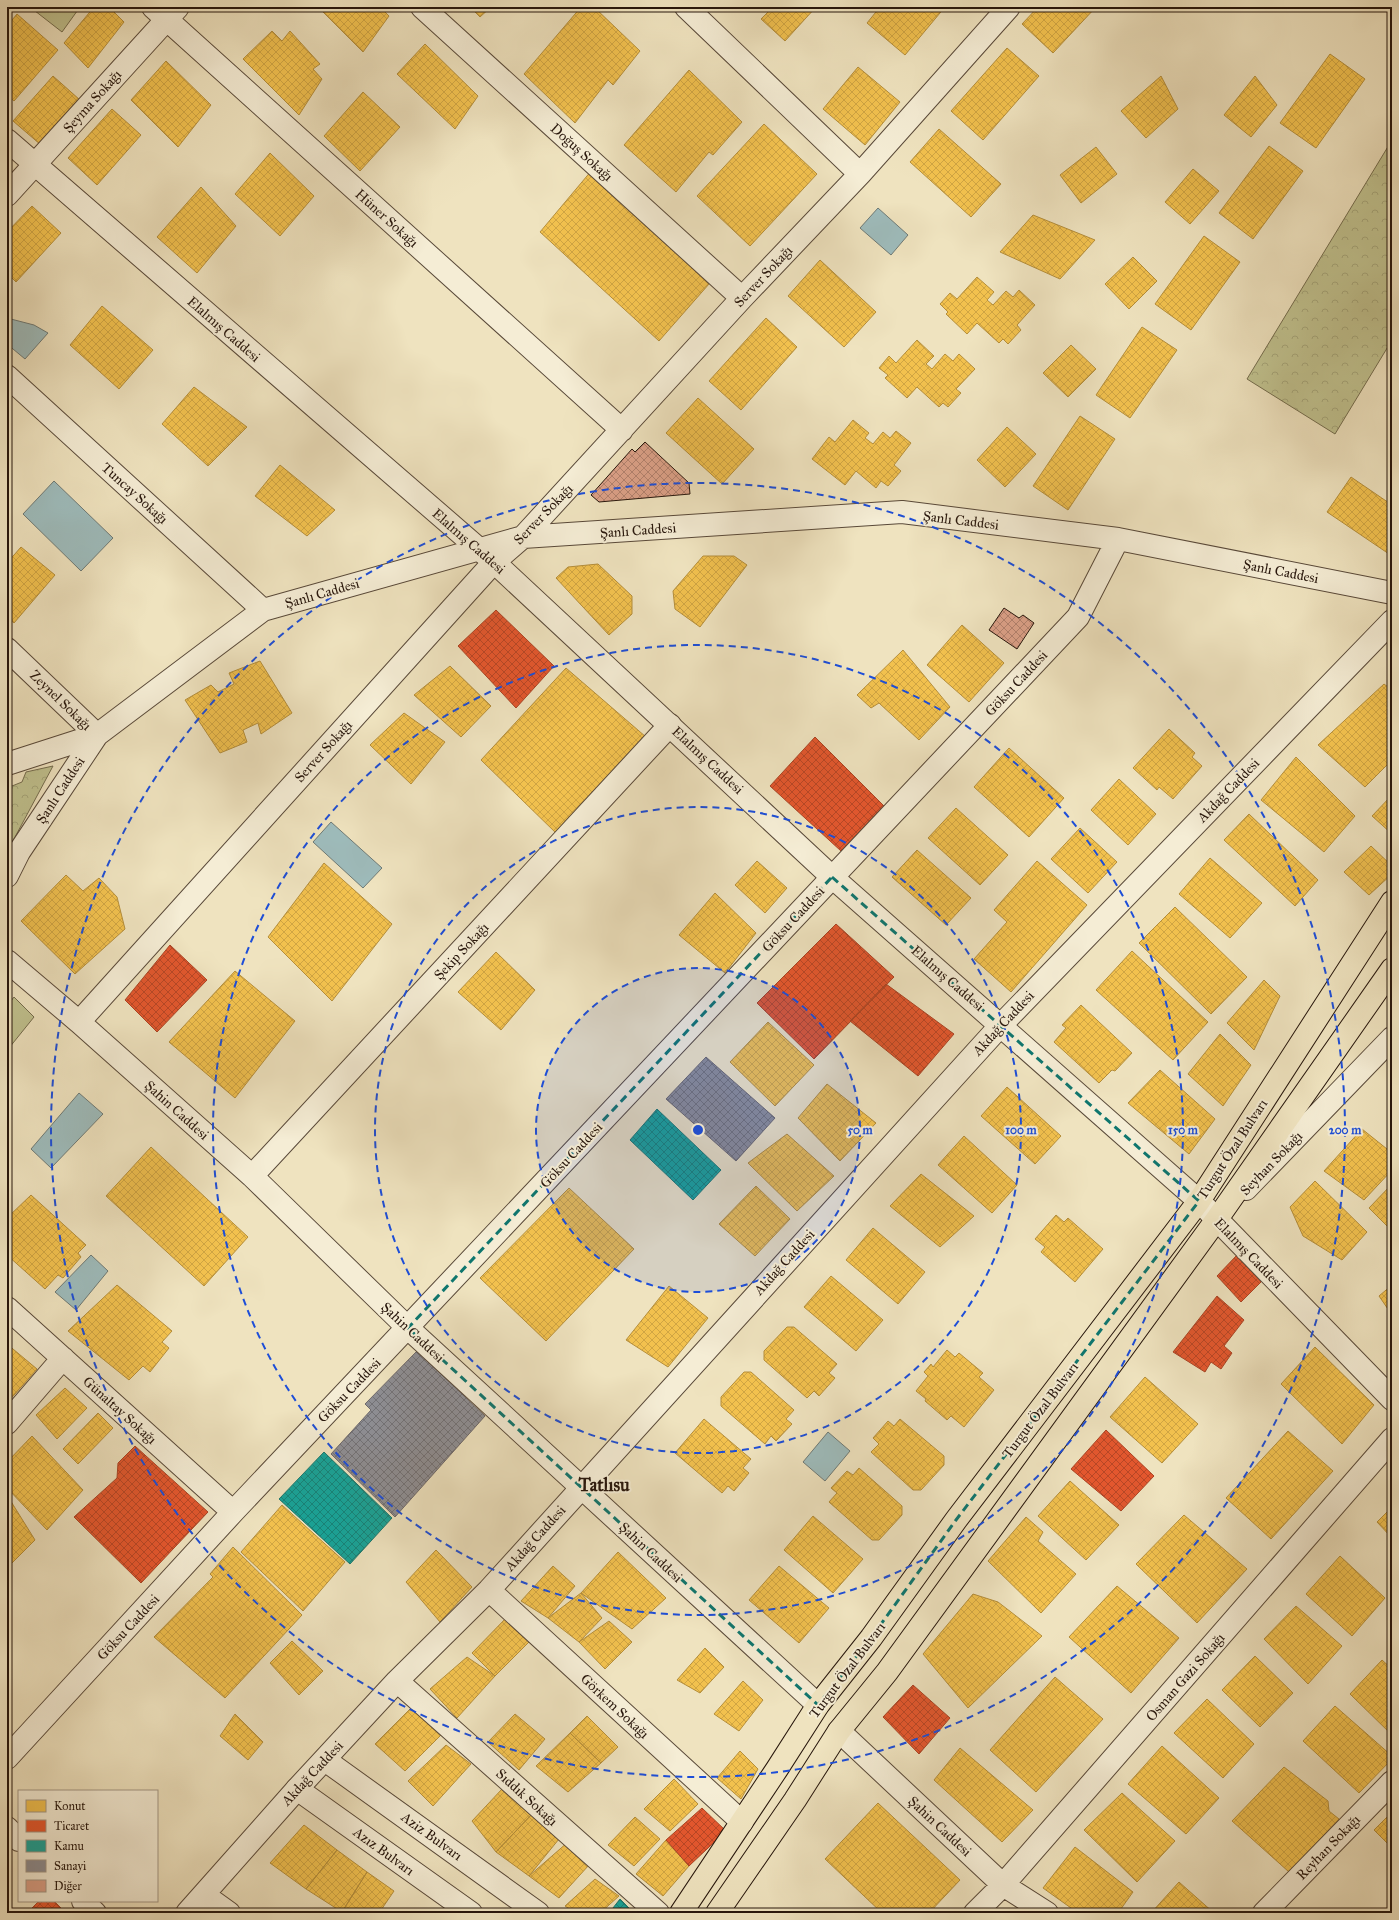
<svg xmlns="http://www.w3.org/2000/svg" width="1399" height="1920" viewBox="0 0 1399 1920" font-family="'IM FELL Great Primer',serif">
<defs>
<pattern id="park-crowns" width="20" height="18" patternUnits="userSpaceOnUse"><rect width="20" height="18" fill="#c0c18e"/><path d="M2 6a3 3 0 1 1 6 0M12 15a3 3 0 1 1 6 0" fill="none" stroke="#a5a579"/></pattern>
<pattern id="homes-cross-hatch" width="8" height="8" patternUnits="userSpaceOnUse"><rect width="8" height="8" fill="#f2c14e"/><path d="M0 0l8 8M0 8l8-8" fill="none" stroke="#d0a543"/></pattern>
<pattern id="shops-cross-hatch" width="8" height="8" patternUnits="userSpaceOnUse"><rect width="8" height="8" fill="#e4572e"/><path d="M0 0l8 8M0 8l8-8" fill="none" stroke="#b94726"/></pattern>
<pattern id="public-cross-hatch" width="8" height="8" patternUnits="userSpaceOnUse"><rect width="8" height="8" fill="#17a398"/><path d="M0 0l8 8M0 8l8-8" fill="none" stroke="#15847a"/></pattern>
<pattern id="industry-cross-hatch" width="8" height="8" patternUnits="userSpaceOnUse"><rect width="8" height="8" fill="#8d8d92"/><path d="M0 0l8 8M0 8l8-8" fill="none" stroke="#737276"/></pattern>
<pattern id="building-cross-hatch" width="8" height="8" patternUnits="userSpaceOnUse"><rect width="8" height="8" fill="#dba087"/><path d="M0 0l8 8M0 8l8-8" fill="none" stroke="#b2816d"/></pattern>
</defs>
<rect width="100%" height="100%" fill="#efe3bf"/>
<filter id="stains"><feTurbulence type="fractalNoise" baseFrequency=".005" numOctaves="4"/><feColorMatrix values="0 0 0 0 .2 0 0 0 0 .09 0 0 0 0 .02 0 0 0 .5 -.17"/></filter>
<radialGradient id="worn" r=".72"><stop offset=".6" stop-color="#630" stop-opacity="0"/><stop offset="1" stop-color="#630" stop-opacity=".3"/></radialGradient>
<path fill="url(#park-crowns)" stroke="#746c4d" d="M1392,140V340L1335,434L1247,379Z
M53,766L7,852V788L22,782L26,772Z"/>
<path fill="#c0c18e" stroke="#746c4d" d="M30,7H80L62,32Z
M14,997L34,1017L9,1048L7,1046V1006Z"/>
<path fill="#9ebcbc" stroke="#6e7a76" d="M878,208L908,235L891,255L860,228Z
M7,318L34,325L48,333L25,359L7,344Z
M54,481L113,538L81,571L23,514Z
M331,822L382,868L363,888L313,842Z
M79,1093L103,1114L51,1168L31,1149Z
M91,1255L108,1271L76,1310L55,1292Z
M828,1432L850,1451L825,1481L803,1462Z"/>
<path fill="url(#homes-cross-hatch)" stroke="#b58e3a" d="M94,7H109L124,22L88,68L64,43Z
M318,7H380L389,16L363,52Z
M470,7H491L480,17Z
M581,7H594L640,51L613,85L608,80L575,123L524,74Z
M773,7H816L785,41L761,19Z
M880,7H945L905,55L867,23Z
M1038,7H1096L1053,53L1022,24Z
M17,14L58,50L14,101L7,95V26Z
M272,31L282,41L290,31L320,64L313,69L322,79L299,115L243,59Z
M425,44L478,96L455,129L397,74Z
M1007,48L1039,76L983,140L951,111Z
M1330,54L1365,79L1316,148L1280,123Z
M166,61L211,105L178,147L131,100Z
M858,67L900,102L865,145L823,109Z
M689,70L742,122L713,155L709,152L676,192L624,145Z
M53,76L80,100L41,145L13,121Z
M1161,76L1178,109L1146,138L1121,111Z
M1255,76L1277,105L1251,137L1224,115Z
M363,92L400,127L360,171L324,136Z
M112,109L141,135L97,185L68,158Z
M764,124L817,174L750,246L697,196Z
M939,129L1001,184L971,217L910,162Z
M1269,146L1303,171L1253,239L1219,213Z
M1096,147L1117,174L1081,203L1060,175Z
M270,153L314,196L280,236L235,194Z
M1193,169L1219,191L1190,224L1165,202Z
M592,170L709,284L659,341L540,232Z
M201,187L236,226L197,273L157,237Z
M32,206L61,233L16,282L7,273V232Z
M1033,215L1095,240L1060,279L1000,252Z
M1204,236L1240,262L1191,330L1155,304Z
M1133,257L1157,281L1129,309L1105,284Z
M820,260L876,312L844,347L788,296Z
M977,277L994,292L987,300L993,305L1006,291L1013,297L1019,290L1035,305L1017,325L1021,330L1008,344L1003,339L999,343L977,323L967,334L946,314L948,312L940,304L950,293L957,299Z
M102,306L153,350L119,389L70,345Z
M766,318L797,347L741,410L709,381Z
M1142,327L1177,350L1130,418L1096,395Z
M917,340L934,356L926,364L932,369L945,354L953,361L959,354L975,369L956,389L961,393L948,407L943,403L939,407L917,387L907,398L885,378L888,375L879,368L889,356L896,363Z
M1071,345L1096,369L1068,397L1043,373Z
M194,387L247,427L208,466L162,424Z
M698,398L754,449L722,484L666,433Z
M1080,416L1115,439L1068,510L1033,486Z
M853,420L869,433L865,438L873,444L883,432L890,438L896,431L911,443L894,465L901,471L888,486L881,481L876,488L856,471L845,485L812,459L829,437L835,442Z
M1007,427L1036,454L1005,487L977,460Z
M280,465L335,510L307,536L255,496Z
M1351,477L1392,505V556L1327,512Z
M21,547L55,575L14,623L7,617V563Z
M703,556H734L747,565L700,627L675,609L673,591Z
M598,564L632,596V614L609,635L556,578L568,567Z
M962,625L1004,663L969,702L927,665Z
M903,650L950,707L919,740L879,703L871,708L857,695Z
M260,661L292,713L261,734L258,723L243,730L247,742L220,753L185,700L211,685L218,692L234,684L229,673Z
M450,666L491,706L461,737L414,695Z
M566,668L646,737L557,834L481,760Z
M1384,684L1392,690V760L1365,787L1318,745Z
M404,713L445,742L411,784L370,745Z
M1169,729L1195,753L1192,757L1202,766L1173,799L1159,787L1157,790L1133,768Z
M1009,748L1064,798L1029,837L974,787Z
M1296,757L1355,816L1324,852L1261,800Z
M1119,779L1156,814L1128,845L1091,810Z
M1392,795V834L1372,816Z
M956,808L1008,855L980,885L928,838Z
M1249,814L1318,880L1295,906L1224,840Z
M1080,828L1117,862L1088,893L1051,859Z
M1371,846L1392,866V874L1369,895L1344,872Z
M917,850L971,898L946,925L892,877Z
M1210,858L1262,903L1230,938L1179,894Z
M757,861L787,888L765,913L735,885Z
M1037,861L1087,905L1011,992L974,959L1007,922L994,910Z
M324,863L392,924L332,1001L268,937Z
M66,875L83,891L99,878L117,897L125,929L75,974L21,921Z
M715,893L756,933L725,973L679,935Z
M1175,907L1247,977L1211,1014L1139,943Z
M1132,951L1208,1022L1173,1060L1096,990Z
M496,952L535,990L501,1030L458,992Z
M235,971L295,1021L235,1098L169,1042Z
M1264,980L1280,996L1254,1050L1227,1023Z
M1081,1005L1132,1053L1115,1071L1112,1070L1099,1083L1054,1042L1066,1028L1062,1025Z
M768,1022L814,1065L775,1106L730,1062Z
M1220,1034L1251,1065L1223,1106L1188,1074Z
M1160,1070L1215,1119L1189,1154L1128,1103Z
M827,1084L876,1123L840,1161L798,1118Z
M1007,1087L1061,1136L1035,1164L981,1116Z
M1362,1129L1392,1153V1170L1364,1200L1324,1171Z
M787,1134L834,1176L797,1211L748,1163Z
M964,1136L1017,1185L992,1213L938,1165Z
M151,1147L248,1237L204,1286L106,1196Z
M921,1174L974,1216L940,1247L890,1206Z
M1315,1181L1367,1232L1342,1260L1303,1236L1290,1207Z
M1392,1184V1231L1369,1208Z
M756,1186L790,1219L755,1256L719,1224Z
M569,1188L634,1249L546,1341L480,1278Z
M31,1195L86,1245L78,1253L81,1257L63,1278L58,1275L45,1289L7,1255V1218Z
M1056,1215L1064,1222L1068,1218L1103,1249L1075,1282L1041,1252L1045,1247L1035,1239Z
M873,1228L925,1272L898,1304L846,1260Z
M831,1276L883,1320L856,1351L804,1307Z
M117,1285L172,1331L162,1342L169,1348L150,1372L143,1366L129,1380L68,1331Z
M1392,1285V1315L1379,1296Z
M669,1286L708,1318L668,1367L626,1340Z
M787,1327H794L837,1364L829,1373L835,1378L819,1396L814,1391L807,1398L764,1360V1351Z
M7,1344L37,1369L7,1403Z
M1315,1347L1374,1405L1342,1444L1281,1384Z
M947,1350L955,1357L959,1353L983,1373L979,1377L994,1390L964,1427L951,1416L947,1420L925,1401L926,1399L916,1391L928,1376L924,1372L931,1364L933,1367Z
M744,1372H751L794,1410L786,1419L792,1424L776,1441L771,1436L765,1444L721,1406V1397Z
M1145,1377L1198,1424L1162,1463L1110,1417Z
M65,1388L87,1408L57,1439L36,1415Z
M98,1413L113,1428L78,1464L63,1449Z
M704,1419L751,1459L743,1468L749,1473L734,1491L728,1486L722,1493L675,1453Z
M900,1419L944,1456V1465L921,1490H913L871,1452L879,1444L873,1438L888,1421L894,1426Z
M1288,1431L1333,1471L1271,1539L1226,1498Z
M32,1436L83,1490L47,1530L7,1488V1462Z
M859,1468L902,1506V1515L879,1540H872L829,1502L837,1493L831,1488L847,1471L853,1475Z
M1070,1481L1119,1525L1086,1560L1038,1516Z
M7,1495L35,1540L7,1568Z
M282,1505L345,1562L303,1611L241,1552Z
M1392,1507V1538L1377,1522Z
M1184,1515L1247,1569L1197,1623L1136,1564Z
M813,1516L863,1559L833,1593L784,1550Z
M1026,1517L1043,1532L1038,1541L1076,1574L1041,1613L988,1561Z
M233,1547L302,1615L225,1698L154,1637L213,1577L210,1574Z
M436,1550L472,1587L440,1622L406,1582Z
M618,1552L666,1598L632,1629L581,1593Z
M1340,1556L1385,1598L1352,1636L1306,1594Z
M553,1566L575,1586L548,1618L521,1601Z
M779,1566L829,1608L799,1643L749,1600Z
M1117,1586L1179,1638L1131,1693L1069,1637Z
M581,1593L602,1618L579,1642L548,1618Z
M973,1594L998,1602L1042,1636L968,1708L923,1654Z
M1296,1606L1342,1646L1308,1684L1264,1639Z
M507,1617L530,1641L495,1676L472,1653Z
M609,1621L632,1642L605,1669L579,1642Z
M292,1641L323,1671L299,1695L270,1663Z
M705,1648L724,1667L700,1693L677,1680Z
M1255,1656L1293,1693L1260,1727L1222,1690Z
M467,1657L495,1676L457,1718L430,1689Z
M1382,1660L1392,1669V1735L1350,1694Z
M1055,1677L1103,1719L1036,1792L990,1750Z
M743,1681L763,1700L739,1731L714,1714Z
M1207,1699L1254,1744L1223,1778L1174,1733Z
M1335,1706L1392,1756V1759L1359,1793L1303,1741Z
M412,1707L443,1733L405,1771L375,1744Z
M235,1714L263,1742L248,1760L220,1736Z
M515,1714L545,1739L519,1770L488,1742Z
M587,1716L618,1747L601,1763L570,1733Z
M570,1733L601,1763L568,1792L536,1766Z
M446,1745L471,1764L433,1806L408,1781Z
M1162,1746L1219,1798L1186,1834L1128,1784Z
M960,1748L1033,1810L1002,1842L934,1780Z
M740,1751L758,1769L741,1799L717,1778Z
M1284,1767L1328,1801L1329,1811L1339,1819L1289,1872L1232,1821Z
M674,1779L698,1804L670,1831L644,1809Z
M502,1789L534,1812L496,1852L472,1821Z
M1122,1793L1175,1841L1137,1882L1084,1830Z
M878,1803L960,1880L929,1913H882L825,1859Z
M534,1812L559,1839L529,1876L496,1852Z
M1392,1812V1848L1374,1830Z
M635,1817L660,1839L634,1866L608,1845Z
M304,1825L337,1850L306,1889L270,1863Z
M666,1840L689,1866L663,1896L636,1874Z
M568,1842L589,1865L559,1898L529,1876Z
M1075,1847L1133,1892L1118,1913H1078L1043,1888Z
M337,1850L367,1872L342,1912L306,1889Z
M367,1872L394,1891L379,1913H343L342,1912Z
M595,1879L619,1896L600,1913H576L565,1906Z
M1179,1882L1214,1913H1151Z"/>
<path fill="url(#shops-cross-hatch)" stroke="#ab4424" d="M496,610L554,666L516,708L458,646Z
M815,737L884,806L841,851L770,786Z
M836,924L894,977L814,1059L757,1003Z
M170,945L207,980L157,1032L125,1000Z
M886,984L954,1034L918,1076L850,1021Z
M1237,1255L1261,1282L1241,1302L1217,1276Z
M1217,1296L1244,1320L1224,1346L1232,1353L1221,1369L1211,1362L1205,1372L1173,1352Z
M1106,1430L1154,1476L1121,1511L1071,1469Z
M135,1446L208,1512L141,1583L74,1517L117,1478L118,1463Z
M913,1685L950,1718L919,1754L883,1717Z
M702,1808L726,1831L689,1866L666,1840Z
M39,1901H54L66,1913H27Z"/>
<path fill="url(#public-cross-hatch)" stroke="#1c796e" d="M657,1109L721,1170L693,1200L630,1140Z
M324,1452L392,1518L350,1564L279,1499Z
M620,1899L634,1913H609Z"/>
<path fill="url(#industry-cross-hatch)" stroke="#6e696a" d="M706,1057L775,1118L736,1161L666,1099Z
M417,1351L485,1416L395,1517L331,1454L371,1410L365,1404Z"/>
<path fill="url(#building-cross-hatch)" stroke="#27160c" d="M645,442L689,483L690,494L599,502L591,495L632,449L635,452Z
M1004,608L1019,618L1023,615L1034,623L1017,649L989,630Z"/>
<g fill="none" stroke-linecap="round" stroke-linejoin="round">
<defs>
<path id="minor" d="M153,7L622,430
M422,7L742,298
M686,7L860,174
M7,195L178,7
M7,376L263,610
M7,649L97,735
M7,764L97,735
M7,876L19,852L97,735L263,610L523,537L902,512L1118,539L1392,593
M7,961L79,1022L252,1176L408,1328L818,1705
M79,1022L494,562L523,537L742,298L860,174L1009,7
M252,1176L670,725
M1246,1189L1392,1038
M7,1308L233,1512
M7,1423L63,1358
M489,1590L742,1822
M397,1681L658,1913
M839,1731L1003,1885L1047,1913
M7,1758L233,1512L1078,617L1118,539
M7,1828L19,1840
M204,1895L229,1913
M83,1901L95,1913
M187,1913L297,1789L397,1681L489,1590L1001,1025L1392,621
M975,1913L1003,1885L1392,1439
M1264,1913L1392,1782"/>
<path id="tertiary" d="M7,140L494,562L832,877L1199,1201L1392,1399
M325,1760L538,1913
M297,1789L471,1913"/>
<path id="primary" d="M681,1913L777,1769L818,1705L871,1638L956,1520L1199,1201L1392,902
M717,1913L795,1800L839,1731L887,1672L1217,1219L1392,969"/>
</defs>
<use href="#minor" stroke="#594939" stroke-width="24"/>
<use href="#tertiary" stroke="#594939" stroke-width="24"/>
<use href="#primary" stroke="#27160c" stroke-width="24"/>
<use href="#minor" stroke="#f5edd5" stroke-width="22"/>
<use href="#tertiary" stroke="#f5edd5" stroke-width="22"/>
<use href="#primary" stroke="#efe3bf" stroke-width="22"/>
</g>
<path fill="none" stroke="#0f766e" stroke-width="3" stroke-dasharray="8 5" stroke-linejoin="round" d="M832,877L1199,1201L956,1520L871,1638L818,1705L408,1328Z"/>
<circle cx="698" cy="1130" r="162" fill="#1d4ed8" fill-opacity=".12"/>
<g fill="none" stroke="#1d4ed8" stroke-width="2" stroke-dasharray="7 5">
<circle cx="698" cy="1130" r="162"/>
<circle cx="698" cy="1130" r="323"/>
<circle cx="698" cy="1130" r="485"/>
<circle cx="698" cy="1130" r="647"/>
</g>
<g text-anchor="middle" stroke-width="4" stroke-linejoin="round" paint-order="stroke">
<g font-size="14" fill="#27160c" stroke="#f5edd5">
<text transform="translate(92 101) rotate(-48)" y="5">Şeyma Sokağı</text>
<text transform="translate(582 152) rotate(42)" y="5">Doğuş Sokağı</text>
<text transform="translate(387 218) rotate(42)" y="5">Hüner Sokağı</text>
<text transform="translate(763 276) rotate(-47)" y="5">Server Sokağı</text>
<text transform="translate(224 329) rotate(41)" y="5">Elalmış Caddesi</text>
<text transform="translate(135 493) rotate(42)" y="5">Tuncay Sokağı</text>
<text transform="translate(543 514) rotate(-46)" y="5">Server Sokağı</text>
<text transform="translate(961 520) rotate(7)" y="5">Şanlı Caddesi</text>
<text transform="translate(638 530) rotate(-4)" y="5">Şanlı Caddesi</text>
<text transform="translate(469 541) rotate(41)" y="5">Elalmış Caddesi</text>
<text transform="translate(1281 571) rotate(11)" y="5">Şanlı Caddesi</text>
<text transform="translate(322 593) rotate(-16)" y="5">Şanlı Caddesi</text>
<text transform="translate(1016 683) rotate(-47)" y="5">Göksu Caddesi</text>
<text transform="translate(61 700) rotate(44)" y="5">Zeynel Sokağı</text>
<text transform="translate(323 751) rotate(-48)" y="5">Server Sokağı</text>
<text transform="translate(708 760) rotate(43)" y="5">Elalmış Caddesi</text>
<text transform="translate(60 790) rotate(-57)" y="5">Şanlı Caddesi</text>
<text transform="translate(1228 790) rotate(-46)" y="5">Akdağ Caddesi</text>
<text transform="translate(793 919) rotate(-47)" y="5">Göksu Caddesi</text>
<text transform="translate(461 951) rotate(-47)" y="5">Şekip Sokağı</text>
<text transform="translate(948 978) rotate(41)" y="5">Elalmış Caddesi</text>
<text transform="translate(1003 1023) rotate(-47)" y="5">Akdağ Caddesi</text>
<text transform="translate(177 1110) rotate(42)" y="5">Şahin Caddesi</text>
<text transform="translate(1232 1149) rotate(-57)" y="5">Turgut Özal Bulvarı</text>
<text transform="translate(571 1155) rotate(-47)" y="5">Göksu Caddesi</text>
<text transform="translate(1271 1163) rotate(-46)" y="5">Seyhan Sokağı</text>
<text transform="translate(1249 1253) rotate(46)" y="5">Elalmış Caddesi</text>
<text transform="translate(784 1262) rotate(-48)" y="5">Akdağ Caddesi</text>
<text transform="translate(413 1332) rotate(43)" y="5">Şahin Caddesi</text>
<text transform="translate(349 1390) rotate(-46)" y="5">Göksu Caddesi</text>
<text transform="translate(120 1410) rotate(42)" y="5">Günaltay Sokağı</text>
<text transform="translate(1040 1410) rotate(-53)" y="5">Turgut Özal Bulvarı</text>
<text transform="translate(535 1538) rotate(-48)" y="5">Akdağ Caddesi</text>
<text transform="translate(651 1552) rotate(43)" y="5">Şahin Caddesi</text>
<text transform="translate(128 1627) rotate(-47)" y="5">Göksu Caddesi</text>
<text transform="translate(847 1670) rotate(-53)" y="5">Turgut Özal Bulvarı</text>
<text transform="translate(1185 1677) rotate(-49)" y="5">Osman Gazi Sokağı</text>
<text transform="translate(615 1706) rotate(43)" y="5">Görkem Sokağı</text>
<text transform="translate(312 1773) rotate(-47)" y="5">Akdağ Caddesi</text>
<text transform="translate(527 1797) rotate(42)" y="5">Sıddık Sokağı</text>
<text transform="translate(940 1826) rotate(43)" y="5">Şahin Caddesi</text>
<text transform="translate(432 1836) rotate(36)" y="5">Aziz Bulvarı</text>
<text transform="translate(1328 1847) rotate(-46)" y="5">Reyhan Sokağı</text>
<text transform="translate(384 1851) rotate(36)" y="5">Azız Bulvarı</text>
</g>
<g font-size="18" font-weight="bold" fill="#27160c" stroke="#f5edd5">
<text x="604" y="1491">Tatlısu</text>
</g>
</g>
<circle cx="698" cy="1130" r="6" fill="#1d4ed8" stroke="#f5edd5" stroke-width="2"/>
<g font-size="12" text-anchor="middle" font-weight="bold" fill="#1d4ed8" stroke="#f5edd5" stroke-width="4" stroke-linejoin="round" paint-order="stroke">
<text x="860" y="1134">50 m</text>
<text x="1021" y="1134">100 m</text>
<text x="1183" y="1134">150 m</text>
<text x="1345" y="1134">200 m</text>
</g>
<rect width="1399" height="1920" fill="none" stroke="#efe3bf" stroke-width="24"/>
<rect x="8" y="8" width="1383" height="1904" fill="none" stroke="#27160c" stroke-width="2"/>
<rect x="12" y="12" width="1375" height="1896" fill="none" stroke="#27160c"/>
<rect x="18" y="1790" width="140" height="112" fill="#f5edd5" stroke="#a39785"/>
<rect x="26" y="1800" width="20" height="12" fill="#f2c14e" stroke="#a39785"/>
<text x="54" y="1810" font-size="12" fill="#27160c">Konut</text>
<rect x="26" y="1820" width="20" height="12" fill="#e4572e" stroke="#a39785"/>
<text x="54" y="1830" font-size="12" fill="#27160c">Ticaret</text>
<rect x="26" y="1840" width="20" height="12" fill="#17a398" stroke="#a39785"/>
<text x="54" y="1850" font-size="12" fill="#27160c">Kamu</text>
<rect x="26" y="1860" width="20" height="12" fill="#8d8d92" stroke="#a39785"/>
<text x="54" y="1870" font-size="12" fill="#27160c">Sanayi</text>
<rect x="26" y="1880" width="20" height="12" fill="#dba087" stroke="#a39785"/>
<text x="54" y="1890" font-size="12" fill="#27160c">Diğer</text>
<rect width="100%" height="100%" filter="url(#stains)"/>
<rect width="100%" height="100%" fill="url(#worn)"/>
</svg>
